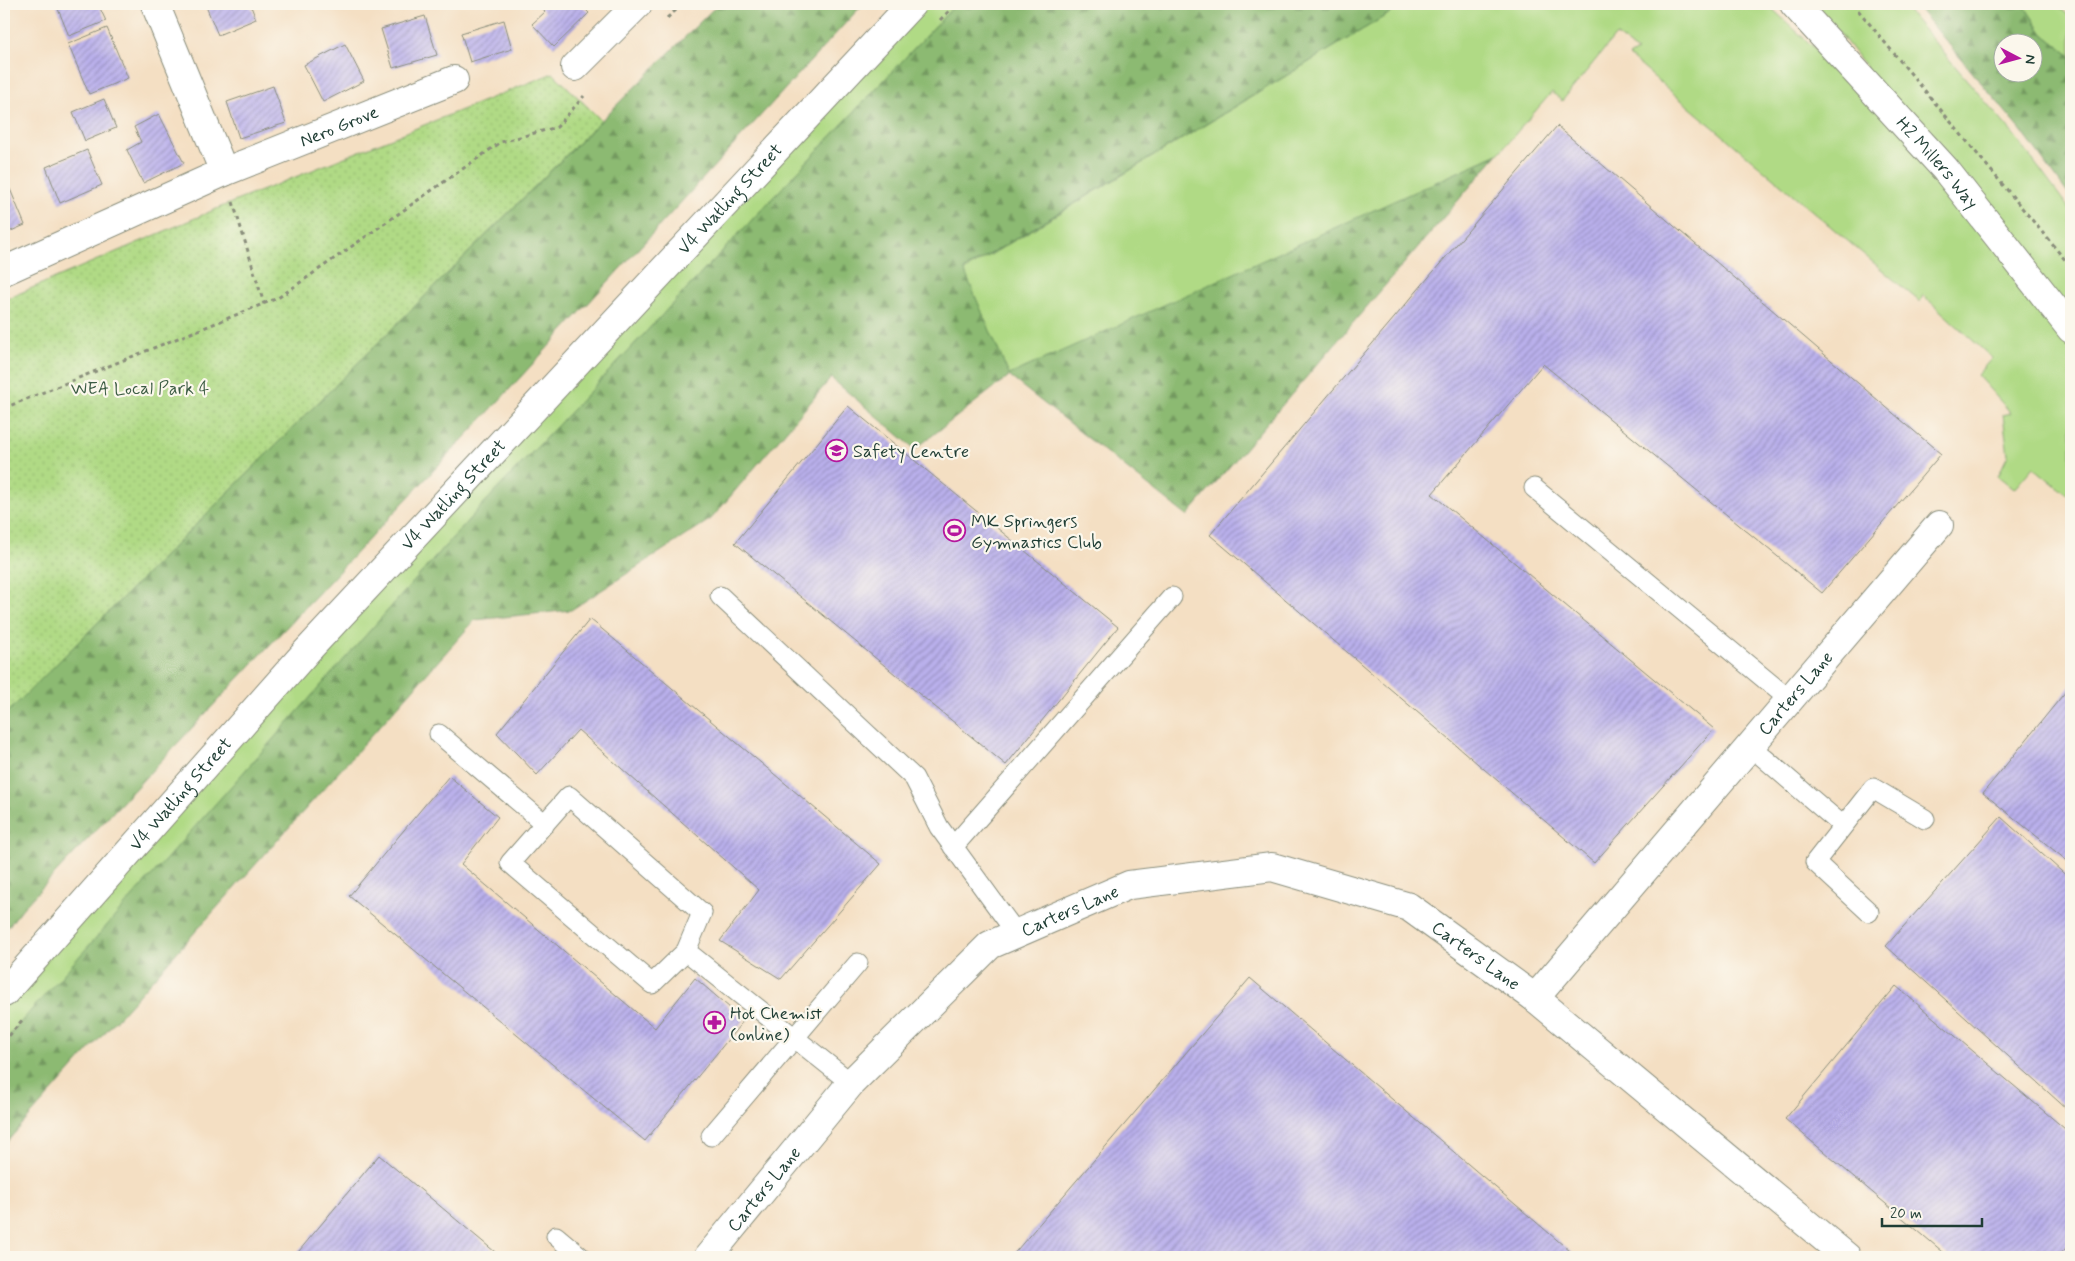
<svg xmlns="http://www.w3.org/2000/svg" width="2075" height="1261" viewBox="0 0 2075 1261" font-family="Mynerve,sans-serif">
<defs>
<pattern id="forest-firs" width="22" height="20" patternUnits="userSpaceOnUse" patternTransform="scale(1.25)"><rect width="22" height="20" fill="#8cba72"/><path d="M5 1l3.5 6h-7zM16 11l3.5 6h-7z" fill="#72985e"/></pattern>
<pattern id="park-dots" width="8" height="8" patternUnits="userSpaceOnUse" patternTransform="scale(1.25)"><rect width="8" height="8" fill="#b0da85"/><path d="M2 2h.1M6 6h.1" fill="none" stroke="#97bc73" stroke-width="1.8" stroke-linecap="round"/></pattern>
<pattern id="building-hatch" width="6" height="6" patternUnits="userSpaceOnUse" patternTransform="scale(1.25)"><rect width="6" height="6" fill="#bab0ec"/><path d="M-1 1l2-2M0 6l6-6M5 7l2-2" fill="none" stroke="#9790c0"/></pattern>
</defs>
<rect width="100%" height="100%" fill="#fbf7ec"/>
<filter id="ink" filterUnits="userSpaceOnUse"><feTurbulence type="fractalNoise" baseFrequency=".02" numOctaves="2"/><feDisplacementMap in="SourceGraphic" scale="10" xChannelSelector="R" yChannelSelector="G"/><feConvolveMatrix kernelMatrix="1 2 1 2 8 2 1 2 1" color-interpolation-filters="sRGB"/></filter>
<filter id="wash" filterUnits="userSpaceOnUse"><feTurbulence type="fractalNoise" baseFrequency=".0096" numOctaves="4" result="noise"/><feDisplacementMap in="SourceGraphic" scale="20" xChannelSelector="R" yChannelSelector="G"/><feGaussianBlur stdDeviation="1.12" result="paint"/><feColorMatrix in="noise" values="0 0 0 0 0 0 0 0 0 0 0 0 0 0 0 0 0 1.4 0 .05"/><feComposite in="paint" operator="in"/></filter>
<g filter="url(#wash)">
<rect width="100%" height="100%" fill="#f4dfc3"/>
<path fill="#b0da85" stroke="#688c5c" d="M912,4H956L473,515L4,1042V993Z
M1405,4H1767L1942,166L1817,4H1902L2014,135L2071,211V498L2033,467L2014,489L1998,476L2008,455L2003,415L2011,413L1977,375L1992,358L1923,295L1920,302L1629,56L1637,51L1616,35L1562,101L1552,92L1498,154L1009,376L964,271Z
M2023,4H2056L2071,18V56L2043,34Z"/>
<path fill="url(#forest-firs)" stroke="#567c53" fill-rule="evenodd" d="M718,4H863L495,405L22,909L4,932V716Z
M956,4H1405L964,270L1009,375L1498,154L1187,516L1009,376L915,449L831,378L711,519L571,610L475,620L4,1145V1042L19,1024L473,515Z
M1915,4H2023L2043,34L2071,56V198L2020,129ZM2002,42H2032V72H2002Z"/>
<path fill="url(#park-dots)" stroke="#688c5c" d="M553,73L601,120L4,716V300L221,207Z"/>
<g id="blocks">
<path fill="url(#building-hatch)" d="M56,4H98L106,21L69,36Z
M205,4H250L256,19L218,35Z
M537,4H580L589,13L554,47L532,24L545,12Z
M425,16L437,55L393,68L381,29Z
M504,20L512,49L470,62L461,33Z
M107,28L128,78L89,94L68,44Z
M345,44L364,81L323,102L304,65Z
M273,86L286,123L239,138L227,102Z
M104,99L116,128L85,141L73,112Z
M159,114L184,163L143,183L127,150L141,142L134,127Z
M1557,126L1941,454L1822,593L1543,364L1432,494L1714,729L1594,863L1210,535Z
M87,150L102,185L60,203L46,167Z
M10,189L25,225L4,234V192Z
M848,406L1118,627L1006,765L735,543Z
M590,619L881,864L781,979L720,941L759,890L578,730L537,775L497,733Z
M2071,685V864L1983,793Z
M449,776L498,817L461,864L655,1028L695,978L744,1020L645,1141L349,896Z
M2001,817L2071,880V1109L2069,1111L1886,946Z
M1250,978L1577,1257H1011Z
M1896,986L2071,1134V1242L2058,1257H1949L1785,1119Z
M379,1155L501,1257H294Z"/>
</g>
</g>
<g filter="url(#ink)">
<use href="#blocks" fill-opacity="0" stroke="#8a8e7c" stroke-width="1"/>
<g fill="none" stroke-linecap="round" stroke-linejoin="round">
<defs>
<path id="service" d="M1534,488L1790,700
M720,596L914,778L939,827L1016,933
M439,734L545,824
M1750,746L1843,826
M953,847L1172,597
M1869,912L1815,862L1873,788L1925,819
M686,951L702,913L569,796L510,863L652,984L686,951L851,1083
M711,1136L858,963
M556,1236L581,1257"/>
<g id="minor">
<path d="M155,4L224,172"/>
<path d="M575,67L638,4"/>
<path id="s1" d="M4,271L224,172L454,80"/>
<path id="s2" d="M1535,998L1939,525"/>
<path id="s3" d="M708,1257L851,1083L990,945L1129,885L1272,867L1409,907L1535,998L1847,1257"/>
</g>
<g id="tertiary">
<path id="s4" d="M1794,4L1945,169L2071,329"/>
<path id="s5" d="M4,993L307,651L912,4"/>
</g>
</defs>
<use href="#service" stroke="#8a8e7c" stroke-width="21"/>
<use href="#minor" stroke="#8a8e7c" stroke-width="30"/>
<use href="#tertiary" stroke="#8a8e7c" stroke-width="30"/>
<path stroke="#8a8e7c" stroke-width="3" stroke-dasharray="4 4" stroke-linecap="butt" d="M1853,4L2071,267
M667,18L683,4
M940,20L956,4
M233,202L264,304
M4,408L278,298L501,142L557,127L584,96
M4,1042L23,1019"/>
<use href="#service" stroke="#fff" stroke-width="19"/>
<use href="#minor" stroke="#fff" stroke-width="28"/>
<use href="#tertiary" stroke="#fff" stroke-width="28"/>
</g>
</g>
<defs>
<symbol id="school-ring" viewBox="-11 -11 22 22"><circle r="9.5" fill="#fbf7ec" stroke="#b5179e" stroke-width="1.5"/><path d="M0-5L7-2L0 1L-7-2ZM-4 1L0 2.5L4 1V4Q0 6-4 4Z" fill="#b5179e"/></symbol>
<symbol id="stadium-ring" viewBox="-11 -11 22 22"><circle r="9.5" fill="#fbf7ec" stroke="#b5179e" stroke-width="1.5"/><path d="M0-5a6.5 5 0 1 0 0 10a6.5 5 0 1 0 0-10ZM-3.5-1.8h7v3.6h-7Z" fill="#b5179e"/></symbol>
<symbol id="pharmacy-ring" viewBox="-11 -11 22 22"><circle r="9.5" fill="#fbf7ec" stroke="#b5179e" stroke-width="1.5"/><path d="M-2-6h4v4h4v4h-4v4h-4v-4h-4v-4h4Z" fill="#b5179e"/></symbol>
</defs>
<g fill-rule="evenodd">
<use href="#school-ring" x="824" y="438" width="25" height="25"/>
<use href="#stadium-ring" x="942" y="518" width="25" height="25"/>
<use href="#pharmacy-ring" x="702" y="1010" width="25" height="25"/>
</g>
<g text-anchor="middle" stroke-width="4.5" stroke-linejoin="round" paint-order="stroke">
<g font-size="18" fill="#1f3d34" stroke="#fbf7ec">
<text dy="6" stroke="none"><textPath href="#s1" startOffset="365">Nero Grove</textPath></text>
<text dy="6" stroke="none"><textPath href="#s4" startOffset="214">H2 Millers Way</textPath></text>
<text dy="6" stroke="none"><textPath href="#s5" startOffset="1076">V4 Watling Street</textPath></text>
<text dy="6" stroke="none"><textPath href="#s5" startOffset="671">V4 Watling Street</textPath></text>
<text dy="6" stroke="none"><textPath href="#s2" startOffset="401">Carters Lane</textPath></text>
<text dy="6" stroke="none"><textPath href="#s5" startOffset="266">V4 Watling Street</textPath></text>
<text dy="6" stroke="none"><textPath href="#s3" startOffset="508">Carters Lane</textPath></text>
<text dy="6" stroke="none"><textPath href="#s3" startOffset="942">Carters Lane</textPath></text>
<text dy="6" stroke="none"><textPath href="#s3" startOffset="88">Carters Lane</textPath></text>
</g>
<g font-size="18" fill="#3c5c44" stroke="#fbf7ec">
<text x="140" y="394">WEA Local Park 4</text>
</g>
<g font-size="18" fill="#1f3d34" stroke="#fbf7ec" text-anchor="start">
<text x="853" y="457">Safety Centre</text>
<text x="971" y="527">MK Springers<tspan x="971" dy="21">Gymnastics Club</tspan></text>
<text x="730" y="1019">Hot Chemist<tspan x="730" dy="21">(online)</tspan></text>
</g>
</g>
<rect width="2075" height="1261" fill="none" stroke="#fbf7ec" stroke-width="20"/>
<g transform="translate(2018 58) rotate(96)"><circle r="24" fill="#fbf7ec" stroke="#a3ada2"/>
<path d="M0-4L9 19L0 12L-9 19Z" fill="#b5179e"/>
<text y="-8" font-size="14" font-weight="bold" text-anchor="middle" fill="#1f3d34">N</text>
</g>
<path d="M1882 1218v8h100v-8" fill="none" stroke="#1f3d34" stroke-width="2.5"/>
<text x="1890" y="1218" font-size="15" fill="#1f3d34" stroke="#fbf7ec" stroke-width="4" paint-order="stroke">20 m</text>
</svg>
